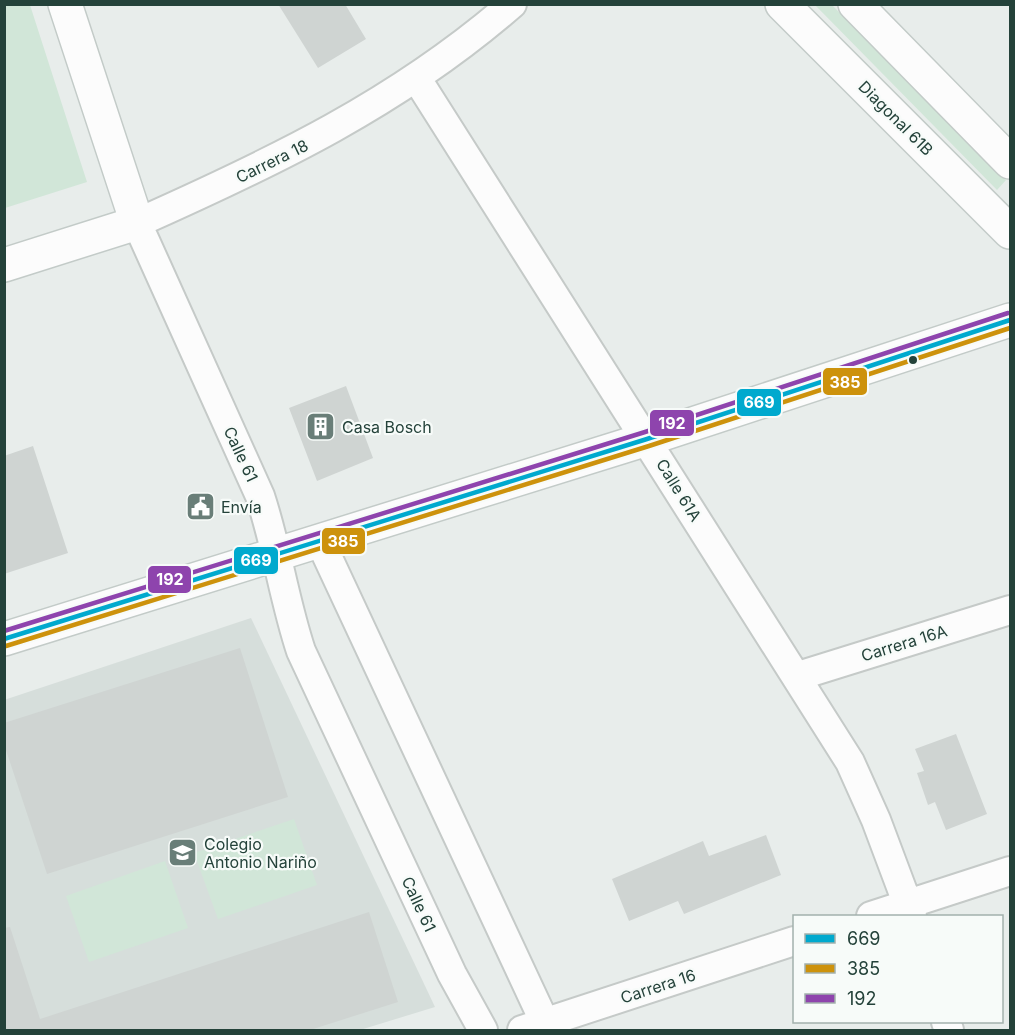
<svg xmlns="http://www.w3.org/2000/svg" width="1015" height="1035" viewBox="0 0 1015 1035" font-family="Inter,sans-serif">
<rect width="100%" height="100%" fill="#e8edeb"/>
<path fill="#d6dedb" d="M251,618L435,1007L360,1030H5L4,700Z"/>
<path fill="#d1e6d8" d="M5,4L30,5L87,182L5,208Z
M815,5H832L1006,180L997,190Z
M294,819L317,885L218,919L194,853Z
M165,861L188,928L89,962L66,896Z"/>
<path fill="#cfd4d2" d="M278,4H345L366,39L318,68Z
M346,386L373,458L317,481L289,408Z
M33,446L68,553L4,574V456Z
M240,648L288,797L47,874L4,744V723Z
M956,734L987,814L946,830L935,802L928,805L917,773L924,771L915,749Z
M766,835L781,875L684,914L678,901L629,921L612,879L703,841L709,856Z
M369,912L398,1002L310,1030H4V928L10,927L40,1019Z"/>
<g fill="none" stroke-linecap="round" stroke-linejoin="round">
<defs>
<path id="street" d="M417,79L850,762L876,820L912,916
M320,541L545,1023
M798,676L1010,610
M871,916L1010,871
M946,1022L949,1030
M483,1030L452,974L301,651C284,600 277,547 260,496L137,223C274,162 398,103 512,4
M522,1030L794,941"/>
<path id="secondary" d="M782,4L1010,232
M855,4L1010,162
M4,265L137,223L65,4
M4,639L647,439L1010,320"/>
</defs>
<use href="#street" stroke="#c5cac8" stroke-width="32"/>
<use href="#secondary" stroke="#c3cbc8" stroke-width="36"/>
<use href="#street" stroke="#fcfcfc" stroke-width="28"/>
<use href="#secondary" stroke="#fcfcfc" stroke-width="33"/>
<defs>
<path id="bus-1" d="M4,639L647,439L1010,320"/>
<path id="bus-2" d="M6,646L649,446L1010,328"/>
<path id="bus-3" d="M4,631L645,432L1008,313"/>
</defs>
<use href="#bus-1" stroke="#f7fbf9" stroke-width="9"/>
<use href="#bus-2" stroke="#f7fbf9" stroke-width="9"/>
<use href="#bus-3" stroke="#f7fbf9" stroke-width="9"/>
<use href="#bus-1" stroke="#00a9ce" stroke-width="4.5"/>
<use href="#bus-2" stroke="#cd920c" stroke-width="4.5"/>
<use href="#bus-3" stroke="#8e44ad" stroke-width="4.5"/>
</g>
<defs>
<symbol id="building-square" viewBox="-11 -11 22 22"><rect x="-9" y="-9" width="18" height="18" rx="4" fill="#697e78" stroke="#f7fbf9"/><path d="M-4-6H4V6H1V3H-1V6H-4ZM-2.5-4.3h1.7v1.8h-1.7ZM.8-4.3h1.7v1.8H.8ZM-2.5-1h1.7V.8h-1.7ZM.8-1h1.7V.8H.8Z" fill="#fff"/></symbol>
<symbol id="civic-square" viewBox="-11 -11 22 22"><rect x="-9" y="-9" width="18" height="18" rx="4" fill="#697e78" stroke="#f7fbf9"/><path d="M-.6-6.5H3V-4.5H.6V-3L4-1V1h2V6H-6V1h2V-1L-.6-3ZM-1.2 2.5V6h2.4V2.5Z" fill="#fff"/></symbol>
<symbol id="school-square" viewBox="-11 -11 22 22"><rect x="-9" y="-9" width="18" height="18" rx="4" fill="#697e78" stroke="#f7fbf9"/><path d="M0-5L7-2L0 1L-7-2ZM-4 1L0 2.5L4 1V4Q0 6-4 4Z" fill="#fff"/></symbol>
</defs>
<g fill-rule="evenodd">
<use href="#building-square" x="304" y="410" width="33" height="33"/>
<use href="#civic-square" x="184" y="490" width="33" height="33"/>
<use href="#school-square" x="166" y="836" width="33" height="33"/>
</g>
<circle fill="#24423a" stroke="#f7fbf9" stroke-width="2" cx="913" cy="360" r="5"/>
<g text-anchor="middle" stroke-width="4.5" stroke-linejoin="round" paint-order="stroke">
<g font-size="16" fill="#24423a" stroke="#f7fbf9">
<text transform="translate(896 118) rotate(45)" y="6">Diagonal 61B</text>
<text transform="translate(272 161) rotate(-26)" y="6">Carrera 18</text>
<text transform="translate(241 454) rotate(65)" y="6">Calle 61</text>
<text transform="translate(679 490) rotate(58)" y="6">Calle 61A</text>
<text transform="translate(904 643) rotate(-17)" y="6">Carrera 16A</text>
<text transform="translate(419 904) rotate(65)" y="6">Calle 61</text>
<text transform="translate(658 986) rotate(-18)" y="6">Carrera 16</text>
</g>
<g font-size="16" fill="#24423a" stroke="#f7fbf9" text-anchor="start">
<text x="342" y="433">Casa Bosch</text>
<text x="221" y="513">Envía</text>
<text x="204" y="850">Colegio<tspan x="204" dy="18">Antonio Nariño</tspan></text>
</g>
</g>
<g stroke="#f7fbf9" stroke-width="2">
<rect x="822" y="367" width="46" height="29" rx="6" fill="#cd920c"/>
<rect x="736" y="388" width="46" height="29" rx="6" fill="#00a9ce"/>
<rect x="649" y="409" width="46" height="28" rx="6" fill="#8e44ad"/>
<rect x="321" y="527" width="45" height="28" rx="6" fill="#cd920c"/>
<rect x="233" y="546" width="46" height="29" rx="6" fill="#00a9ce"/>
<rect x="147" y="565" width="45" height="29" rx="6" fill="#8e44ad"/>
</g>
<g font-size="16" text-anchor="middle" font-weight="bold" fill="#fff">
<text x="845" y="388">385</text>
<text x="759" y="408">669</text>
<text x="672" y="429">192</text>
<text x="343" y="547">385</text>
<text x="256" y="566">669</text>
<text x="170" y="585">192</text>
</g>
<rect width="1015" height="1035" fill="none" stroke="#24423a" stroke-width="12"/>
<rect x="793" y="915" width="210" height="108" fill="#f7fbf9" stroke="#a3b1ad" stroke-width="1.5"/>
<rect x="805" y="934" width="30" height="9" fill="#00a9ce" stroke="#a3b1ad" stroke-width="1.5"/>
<text x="847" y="945" font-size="18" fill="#24423a">669</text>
<rect x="805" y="964" width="30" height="9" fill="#cd920c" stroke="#a3b1ad" stroke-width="1.5"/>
<text x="847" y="975" font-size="18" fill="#24423a">385</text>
<rect x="805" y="994" width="30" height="9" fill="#8e44ad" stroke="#a3b1ad" stroke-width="1.5"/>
<text x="847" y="1005" font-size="18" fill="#24423a">192</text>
</svg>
